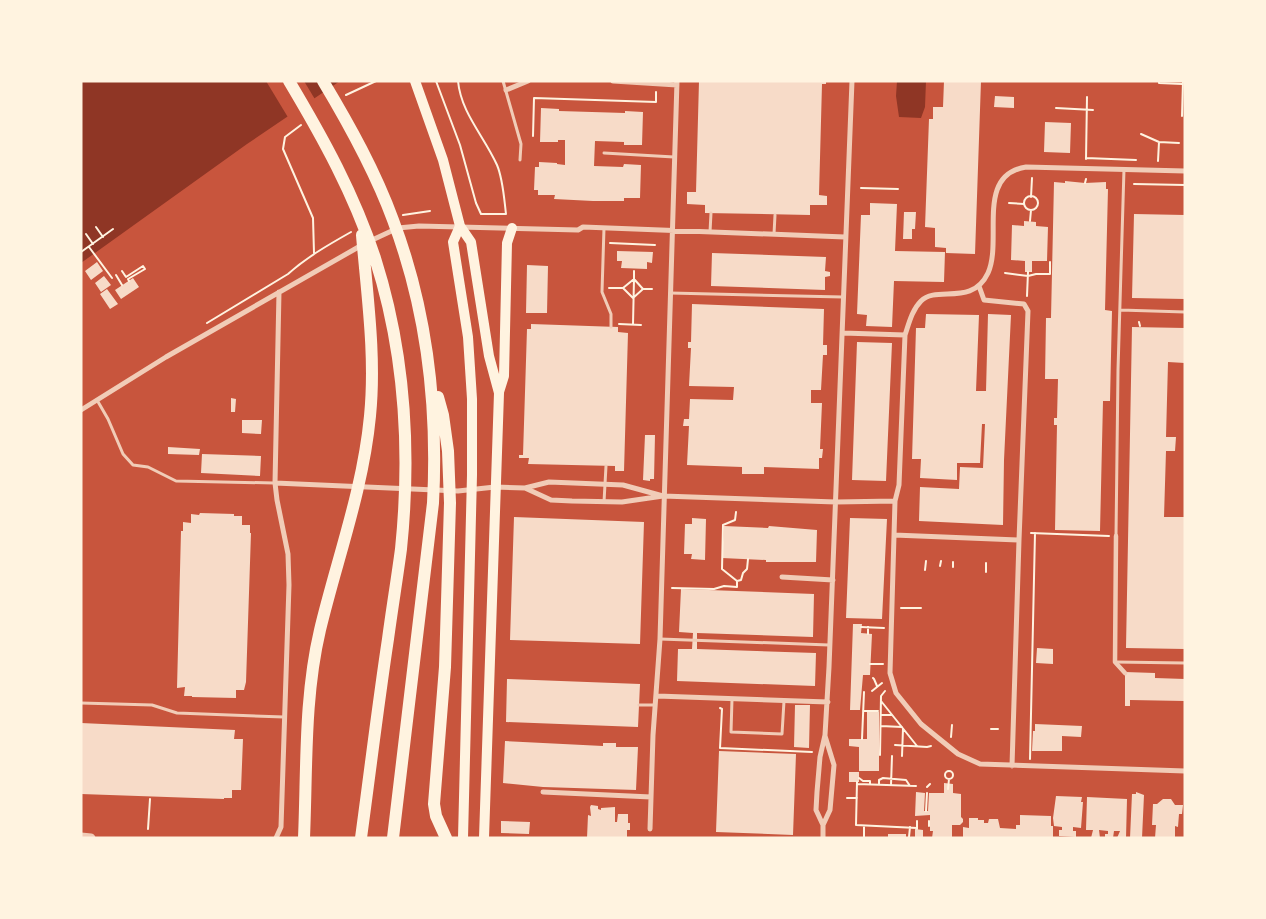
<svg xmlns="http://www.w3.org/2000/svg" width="1266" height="919" viewBox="0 0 1266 919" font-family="Raleway,sans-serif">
<rect width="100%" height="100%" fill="#c8553d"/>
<path fill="#8f3625" d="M81,81H340L247,144L81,263Z
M897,81H926L925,107L921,118L899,117L896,96Z"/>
<path fill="#c8553d" d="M266,81H304L316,101L289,119Z"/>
<path fill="#f7dbc8" d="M699,81H826V84H822L819,195L827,196V205H810V215L705,213V205L687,204V192H696Z
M944,81H981L975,254L946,253V248L935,247V228L925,227L929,119H933V107H943Z
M995,96L1014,97V108L994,107Z
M541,108L559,109V111L625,113V111L643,112L642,145H624V142L595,141L594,166L623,167L624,164L641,165L640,198H624V201H593L554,199L555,195H538V190H534L535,167H539V162L557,163V164L565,165V140H558V142H540Z
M1045,122L1071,123L1070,153L1044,152Z
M1065,181L1085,183L1106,182V189H1108L1105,310L1112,311L1110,401H1103L1100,531L1055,530L1057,425H1054V418H1057L1058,379H1045L1046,318H1051L1054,182L1065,183Z
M870,203L897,204L895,251L945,252L944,282L894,281L892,327L866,326L867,315L857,314L861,215H870Z
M904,212H916L915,229H912V239H903Z
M1134,214L1185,215V299L1132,298Z
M1024,221L1036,222V226L1048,227L1047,261H1032V272H1025V261L1011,260L1012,225L1024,226Z
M617,251L653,252L652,263L647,262V269L621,268L622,261H617Z
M712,253L826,257L825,271L830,272V276L825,277V290L711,286Z
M97,262L103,271L91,280L85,271Z
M527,265L548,266L547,313H526Z
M104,276L111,285L101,292L95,283Z
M133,278L139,287L121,299L115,290Z
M107,289L118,304L110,309L100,294Z
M692,304L824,309L823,345H827V355H823L821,390H811V403H822L820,449H823L822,458H819V469L764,467V474H742V467L687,465L689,426H683L684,419H689L690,399L733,400L734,387L689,386L691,348H688V342H691Z
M926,314L979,315L976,391H986L988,314L1011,315L1004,460L1003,525L919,521L920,487L959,489L960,467L983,468L985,424H982L980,463H957V480L920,478L921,459H912L916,328H925Z
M531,324L618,327V332L628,333L624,471H615V466L528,464L529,458H519V455H523L527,329H531Z
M1132,327L1185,328V363L1168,362L1166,437H1176L1175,451H1166L1164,517H1185V649L1126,648Z
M857,342L892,343L886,481L852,480Z
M231,398L236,399L235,412H231Z
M242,420H262L261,434L242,433Z
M645,435H655L654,479H650V481L643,480Z
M168,447L200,449L199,455L168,454Z
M202,454L261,456L260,476L201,473Z
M200,513L234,514V516H242V525H250V533H251L246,682L244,690H236V698L192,697V696H184L185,687L177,688L181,531H183V522L191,523V514L199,515Z
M514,517L644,522L640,644L510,640Z
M692,518L706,519L705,560L691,559L692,554H684L685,524H692Z
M850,518L887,519L882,619L846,618Z
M724,526L768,528L769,526L817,530L816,562H766V560L722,558Z
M681,589L814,594L813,637L697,633V649L816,653L815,686L677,681L678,649H692L693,633L679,632Z
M853,624H862L861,633L872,634L870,675H863L860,710H850Z
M1037,648L1053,649V664L1036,663Z
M1125,672L1155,673V678L1185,679V701L1130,700V706H1125Z
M507,679L640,684L638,727L506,722Z
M795,705H810L809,748L794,747Z
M867,712H879V771H859V747L849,746V739H867Z
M81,723L235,730L234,739H243L241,790H232V798H224V799L81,794Z
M1035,724L1082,726L1081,737L1062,736V751H1032L1033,731H1035Z
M505,741L603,746V743H616V747H638L636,790L543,787L503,783Z
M719,751L796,754L793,835L716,832Z
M849,772H859V782H849Z
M944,783L953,784V793L961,794V817L963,819V822L960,825H952V837L932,838L933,831H930V815L915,816L916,792L925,793L924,811H928L929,793H944Z
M1136,792L1144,795L1142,838H1130L1132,794H1136Z
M1056,796L1082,797L1081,802H1083L1081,828L1073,827V831H1076V837L1059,836V830H1062V827L1054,826L1053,818Z
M1087,797L1127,799L1126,838H1117L1120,831H1114L1113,838H1105V834H1108V831L1099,830L1100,838H1091L1093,830H1086Z
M1163,799H1171L1175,805H1183L1182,814H1179L1178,827L1175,826V838H1155L1156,825H1152L1153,804H1157Z
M591,805L598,806V809L601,810V808L615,807V822H617L618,814H628V823H630V830H627V838H587L588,815L591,816L590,807Z
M1020,815L1051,816V826H1053V838H963V827L969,828V818H978V820H984V823H988L989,819H998L1000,828L1016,829V825H1020Z
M501,821L530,822L529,834L501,833Z
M915,829L923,830V838H915Z
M888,834H906V838H888Z"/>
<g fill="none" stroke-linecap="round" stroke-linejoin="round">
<path stroke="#fff3e0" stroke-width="2" d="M436,81L460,145L476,203L481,214H506C504,198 503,179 497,165C484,136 461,113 458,81
M1159,81V83L1182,84
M346,95L376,81
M1056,108L1093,110
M1182,116L1183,81
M301,125L285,137L283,149L313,218L314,253
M1141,134L1159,142L1179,143
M533,136L534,98L656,102V92
M1086,158L1136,160
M1086,159L1087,97
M1158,161L1159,142
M1085,183L1086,179
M1134,184L1185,185
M861,188L898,189
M1024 203a7 7 0 1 1 14 0a7 7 0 1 1-14 0Z
M1031,197L1032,178
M1009,203L1024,204
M403,215L430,211
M1030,221L1031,210
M96,227L103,237
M86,234L93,244
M610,243L655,245
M89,247L112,278
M81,252L113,229
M122,271L126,277L143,266L145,269L128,279L129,281
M634,271V279L643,289H652
M1005,273L1028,276L1036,274H1050V262
M116,275L122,285
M609,288H623L634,279
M623,288L633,298L643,289
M1027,296L1028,272
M1139,322L1140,326
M207,323L288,274C307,257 328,245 351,232
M619,324L641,325
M633,324L634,279
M1031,533L1109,536
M940,566L941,561
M953,567V562
M925,570L926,561
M986,572V563
M737,581L741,580L743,573L747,569L748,559
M672,588L714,589L724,586L737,587V581L722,569L723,525L735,520L736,512
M901,608H921
M861,627L884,628
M868,634V627
M870,664H883
M873,678L874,679L877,686
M872,691L882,683
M881,701L917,746
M720,708L722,709L720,748L812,752
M863,711H878
M882,715H892
M881,726L902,727
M991,729H998
M951,737L952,725
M862,739L864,692
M895,745L927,747L931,746
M880,755L881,696L885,691
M902,756L903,729
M1030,759L1035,533
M945 775a4 4 0 1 1 8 0a4 4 0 1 1-8 0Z
M859,778L863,781H870V784
M857,782L856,825L917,828
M857,784L916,786
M879,784V780L883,778L906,780L910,786
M891,785L892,756
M927,787L930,784
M948,789L949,779
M847,798H857
M926,811L927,793
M929,826V821
M148,829L150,799
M917,829V821
M909,837L910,827
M864,838V826"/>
<path stroke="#f1ccb7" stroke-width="3" d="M503,81L521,144L520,160
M604,153L674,157
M604,228L602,292L611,314V327
M710,232L711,213
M774,234L775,215
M670,293L843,297
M1120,310L1185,312
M97,400L108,419L123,454L133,465L148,467L176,481L274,483
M604,502L606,466
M1116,536L1118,370L1124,169
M660,639L829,645
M1115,662L1185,663
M732,699L731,732L782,734L784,701
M81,703L152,705L177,713L284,717
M639,705H655"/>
<path stroke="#f1ccb7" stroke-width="4.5" d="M1116,536L1115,662L1125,673"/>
<path stroke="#f1ccb7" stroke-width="5" d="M613,81L677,85
M506,90L528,81
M1185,171L1026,167C975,175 1003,240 988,273C972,307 937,285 921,301C912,310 909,323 905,335L899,485L895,501L890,673L896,693L921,724L958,754L980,764L1185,771
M370,241L398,228L419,226L578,230L583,227L845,237
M979,286L984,300L1024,304L1028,311L1019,540L1012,766
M843,333L905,335
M81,410L166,357L362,245
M275,483L458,491L495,487L525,488L549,482L623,485L663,496
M525,488L551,500L572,501L622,502L663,496L836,502L895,501
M894,535L1019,540
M782,577L833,580
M657,696L828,702
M543,792L651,797
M823,825L830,810L834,765L825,736
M650,829L653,735L660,639L677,81
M276,838L281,827L289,585L288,554L277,500L275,483L279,292
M823,838V825L816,810L817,792L820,757L825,735L829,667L852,81"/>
<path stroke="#f1ccb7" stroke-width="9" d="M81,837L91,838"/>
<path stroke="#fff3e0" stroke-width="10" d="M415,81L443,160L460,226L471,242L489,356L499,393L484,838
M460,226L453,242L468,337L472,399V475L463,838
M499,392L504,376L507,243L512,228"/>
<path stroke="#fff3e0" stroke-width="12" d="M289,81C323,138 354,194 375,258C405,352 411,451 401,549C397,579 392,609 388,639C378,705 370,772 361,838
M323,81C350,126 375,171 393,220C427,310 438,407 433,503L393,838
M438,397L443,415L448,451L450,503L445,667L434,804L436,816L446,838
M304,838C307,768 304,698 320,630C337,559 363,490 370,416C376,356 367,295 362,235"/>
</g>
<rect width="1266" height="919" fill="none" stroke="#fff3e0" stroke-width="165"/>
</svg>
